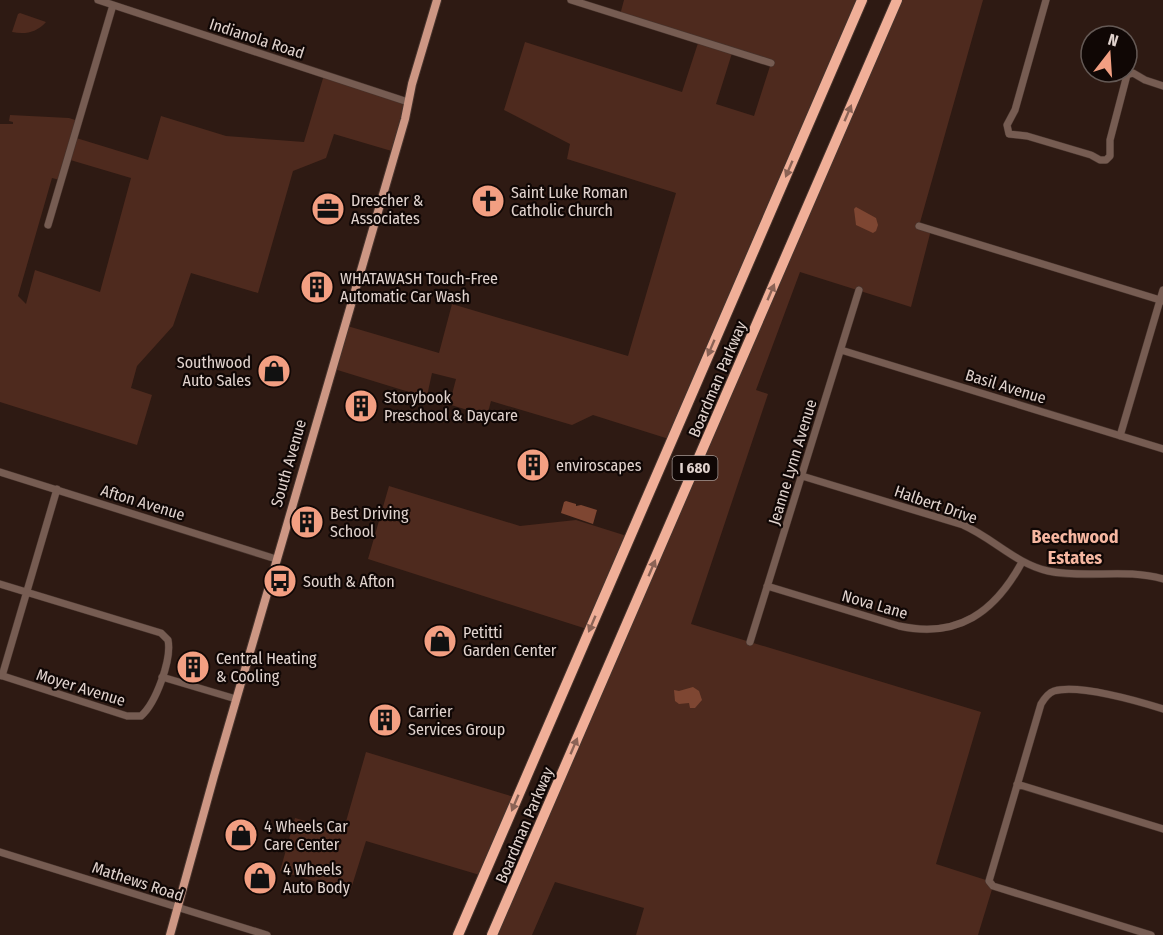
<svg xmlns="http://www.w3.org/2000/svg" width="1163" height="935" viewBox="0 0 1163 935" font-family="'Fira Sans Condensed',sans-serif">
<rect width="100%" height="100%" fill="#2e1a13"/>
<path fill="#4e2a1e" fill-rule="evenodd" d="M624,0H862L672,440L593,415L572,425L491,401L487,416L331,368L344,325L439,353L452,304L628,356L676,193L567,159L570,144L504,110L525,42L682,92L699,40L620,15ZM733,50L771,63L754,116L716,104ZM432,373L456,379L450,402L427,396Z
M897,0H983L919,226L931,230L911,307L800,272L756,390L768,394L691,624L981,712L936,864L989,881L993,886L978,935H636L644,908L555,882L532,935H492Z
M20,13L46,22C37,32 26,35 12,32L18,14Z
M324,75L408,102L395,152L334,134L326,158L293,171L258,293L191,273L173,326L137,366L131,388L152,395L137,445L0,402V124H13V122L9,121L10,115L69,118L78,121L73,137L148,160L161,116L226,136L304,142ZM67,159L131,178L100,292L35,270L26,304L18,296L52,178L60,180Z
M389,486L520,526L576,520L630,537L590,630L368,559Z
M366,752L517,798L483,876L366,841L350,892L280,871L295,818L343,832Z"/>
<path fill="#7e4632" d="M856,207L876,218L878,225L876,231L873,233L856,225L854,209Z
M566,501L576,504V506L581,505L597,510L593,524L561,513L564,502Z
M693,687L699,691L702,700L695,708H690L689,703L679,704L675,701L674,690L679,691Z"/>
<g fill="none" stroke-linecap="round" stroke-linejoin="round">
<defs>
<path id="minor" d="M98,0L408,102
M571,0L771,63
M1046,0L1015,110L1007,125L1009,134L1027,136L1091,155L1100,160H1106L1110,156V140L1127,75L1133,73L1145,80L1163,86
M48,225L113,5
M919,226L1163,301
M841,350L1163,449
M1120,436L1163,290
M0,472L276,559
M802,476L963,525C993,538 1016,564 1048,571C1086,579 1125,568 1163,579
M0,584L161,633L168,640C172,659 156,703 141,716H127L0,675
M767,586L899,626C958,639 995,612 1022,562
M750,642L859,290
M2,676L57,489
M162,677L236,699
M1017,784L1163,829
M0,852L267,935
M1151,935L993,886L989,881L1041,704C1044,699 1048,693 1054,691C1079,684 1138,701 1163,709"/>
<path id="major" d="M170,935L214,776L405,119L412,84L437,0"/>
<path id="highway" d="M458,935L862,0
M492,935L897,0"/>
</defs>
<use href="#minor" stroke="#47342d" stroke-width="8"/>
<use href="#major" stroke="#47342d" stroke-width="10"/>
<use href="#highway" stroke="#47342d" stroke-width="12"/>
<use href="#minor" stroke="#765c52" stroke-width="7"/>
<use href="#major" stroke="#cd9784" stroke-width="8"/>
<use href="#highway" stroke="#f0af98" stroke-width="10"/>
</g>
<defs><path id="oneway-solid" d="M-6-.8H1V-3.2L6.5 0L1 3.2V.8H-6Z" transform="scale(1.5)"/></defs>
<g fill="#8b6356">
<use href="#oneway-solid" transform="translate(848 113) rotate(-67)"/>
<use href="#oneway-solid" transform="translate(789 169) rotate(113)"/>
<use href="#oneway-solid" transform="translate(771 292) rotate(-67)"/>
<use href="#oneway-solid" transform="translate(711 348) rotate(113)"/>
<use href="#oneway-solid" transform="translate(652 568) rotate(-67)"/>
<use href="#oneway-solid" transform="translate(592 624) rotate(113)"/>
<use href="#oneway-solid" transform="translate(574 746) rotate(-67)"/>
<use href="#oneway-solid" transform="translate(515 803) rotate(113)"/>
</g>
<defs>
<symbol id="church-disc" viewBox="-11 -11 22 22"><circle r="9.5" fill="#f39f82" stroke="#100705"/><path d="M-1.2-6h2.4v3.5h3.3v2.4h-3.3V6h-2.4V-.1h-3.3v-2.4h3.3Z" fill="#111"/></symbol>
<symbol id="office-disc" viewBox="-11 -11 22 22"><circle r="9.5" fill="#f39f82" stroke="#100705"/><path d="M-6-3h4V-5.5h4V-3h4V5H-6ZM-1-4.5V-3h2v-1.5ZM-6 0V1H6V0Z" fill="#111"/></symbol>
<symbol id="building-disc" viewBox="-11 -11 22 22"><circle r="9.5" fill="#f39f82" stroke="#100705"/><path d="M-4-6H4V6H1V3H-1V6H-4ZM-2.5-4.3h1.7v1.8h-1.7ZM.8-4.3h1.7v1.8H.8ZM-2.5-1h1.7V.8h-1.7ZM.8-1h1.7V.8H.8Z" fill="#111"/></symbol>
<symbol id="shop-disc" viewBox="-11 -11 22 22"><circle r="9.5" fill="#f39f82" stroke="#100705"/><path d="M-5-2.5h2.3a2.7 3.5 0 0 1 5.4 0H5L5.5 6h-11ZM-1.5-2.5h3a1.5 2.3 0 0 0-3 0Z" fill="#111"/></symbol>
<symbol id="bus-disc" viewBox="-11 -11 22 22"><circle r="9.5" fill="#f39f82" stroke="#100705"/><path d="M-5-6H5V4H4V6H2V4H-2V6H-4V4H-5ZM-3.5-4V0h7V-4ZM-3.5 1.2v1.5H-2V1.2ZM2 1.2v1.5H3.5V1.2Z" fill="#111"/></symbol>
</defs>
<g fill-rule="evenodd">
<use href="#church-disc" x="469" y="182" width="38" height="38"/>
<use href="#office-disc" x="309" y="190" width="38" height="38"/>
<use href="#building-disc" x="298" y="268" width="38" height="38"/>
<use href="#shop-disc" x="255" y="352" width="38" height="38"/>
<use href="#building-disc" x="342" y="387" width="38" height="38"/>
<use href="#building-disc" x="514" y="446" width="38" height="38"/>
<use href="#building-disc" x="288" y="503" width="38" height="38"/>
<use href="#bus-disc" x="261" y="562" width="38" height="38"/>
<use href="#shop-disc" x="421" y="622" width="38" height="38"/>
<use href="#building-disc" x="174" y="648" width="38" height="38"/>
<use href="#building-disc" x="366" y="701" width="38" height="38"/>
<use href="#shop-disc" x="222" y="816" width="38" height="38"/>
<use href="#shop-disc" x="241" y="859" width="38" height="38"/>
</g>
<g text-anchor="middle" stroke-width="4.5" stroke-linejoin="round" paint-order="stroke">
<rect fill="#100705" stroke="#a29692" stroke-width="1.5" x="672.5" y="456" width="45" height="24" rx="4.5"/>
<g font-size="15" font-weight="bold" fill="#e1d3ce">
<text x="695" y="473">I 680</text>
</g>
<g font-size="16" fill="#e1d3ce" stroke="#100705">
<text transform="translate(257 38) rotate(18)" y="6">Indianola Road</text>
<text transform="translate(717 379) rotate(-67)" y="6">Boardman Parkway</text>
<text transform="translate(1006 386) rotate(17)" y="6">Basil Avenue</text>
<text transform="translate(792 462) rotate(-73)" y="6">Jeanne Lynn Avenue</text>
<text transform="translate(288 463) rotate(-74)" y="6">South Avenue</text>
<text transform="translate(143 502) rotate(17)" y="6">Afton Avenue</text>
<text transform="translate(936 504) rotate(19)" y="6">Halbert Drive</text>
<text transform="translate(875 604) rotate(16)" y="6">Nova Lane</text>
<text transform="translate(81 687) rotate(17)" y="6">Moyer Avenue</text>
<text transform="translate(524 825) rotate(-67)" y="6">Boardman Parkway</text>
<text transform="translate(138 881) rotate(18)" y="6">Mathews Road</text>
</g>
<g font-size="16" fill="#e1d3ce" stroke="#100705" text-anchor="start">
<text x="511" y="198">Saint Luke Roman<tspan x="511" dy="18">Catholic Church</tspan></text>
<text x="351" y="206">Drescher &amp;<tspan x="351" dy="18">Associates</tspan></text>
<text x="340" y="284">WHATAWASH Touch-Free<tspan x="340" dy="18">Automatic Car Wash</tspan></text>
<text x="251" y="368" text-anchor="end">Southwood<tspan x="251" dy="18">Auto Sales</tspan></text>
<text x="384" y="403">Storybook<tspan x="384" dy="18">Preschool &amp; Daycare</tspan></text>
<text x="556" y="471">enviroscapes</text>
<text x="330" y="519">Best Driving<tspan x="330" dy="18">School</tspan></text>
<text x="303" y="587">South &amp; Afton</text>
<text x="463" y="638">Petitti<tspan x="463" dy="18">Garden Center</tspan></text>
<text x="216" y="664">Central Heating<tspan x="216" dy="18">&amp; Cooling</tspan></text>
<text x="408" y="717">Carrier<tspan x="408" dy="18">Services Group</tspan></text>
<text x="264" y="832">4 Wheels Car<tspan x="264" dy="18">Care Center</tspan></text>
<text x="283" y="875">4 Wheels<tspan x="283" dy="18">Auto Body</tspan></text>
</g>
<g font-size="18" font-weight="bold" fill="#f6b7a1" stroke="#100705">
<text x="1075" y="543">Beechwood<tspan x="1075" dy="21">Estates</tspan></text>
</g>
</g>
<g transform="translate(1109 54) rotate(17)"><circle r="28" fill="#100705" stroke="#645955" stroke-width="1.5"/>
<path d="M0-4.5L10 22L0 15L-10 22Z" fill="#f39f82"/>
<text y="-9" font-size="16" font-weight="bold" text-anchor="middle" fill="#e1d3ce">N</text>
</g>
</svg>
